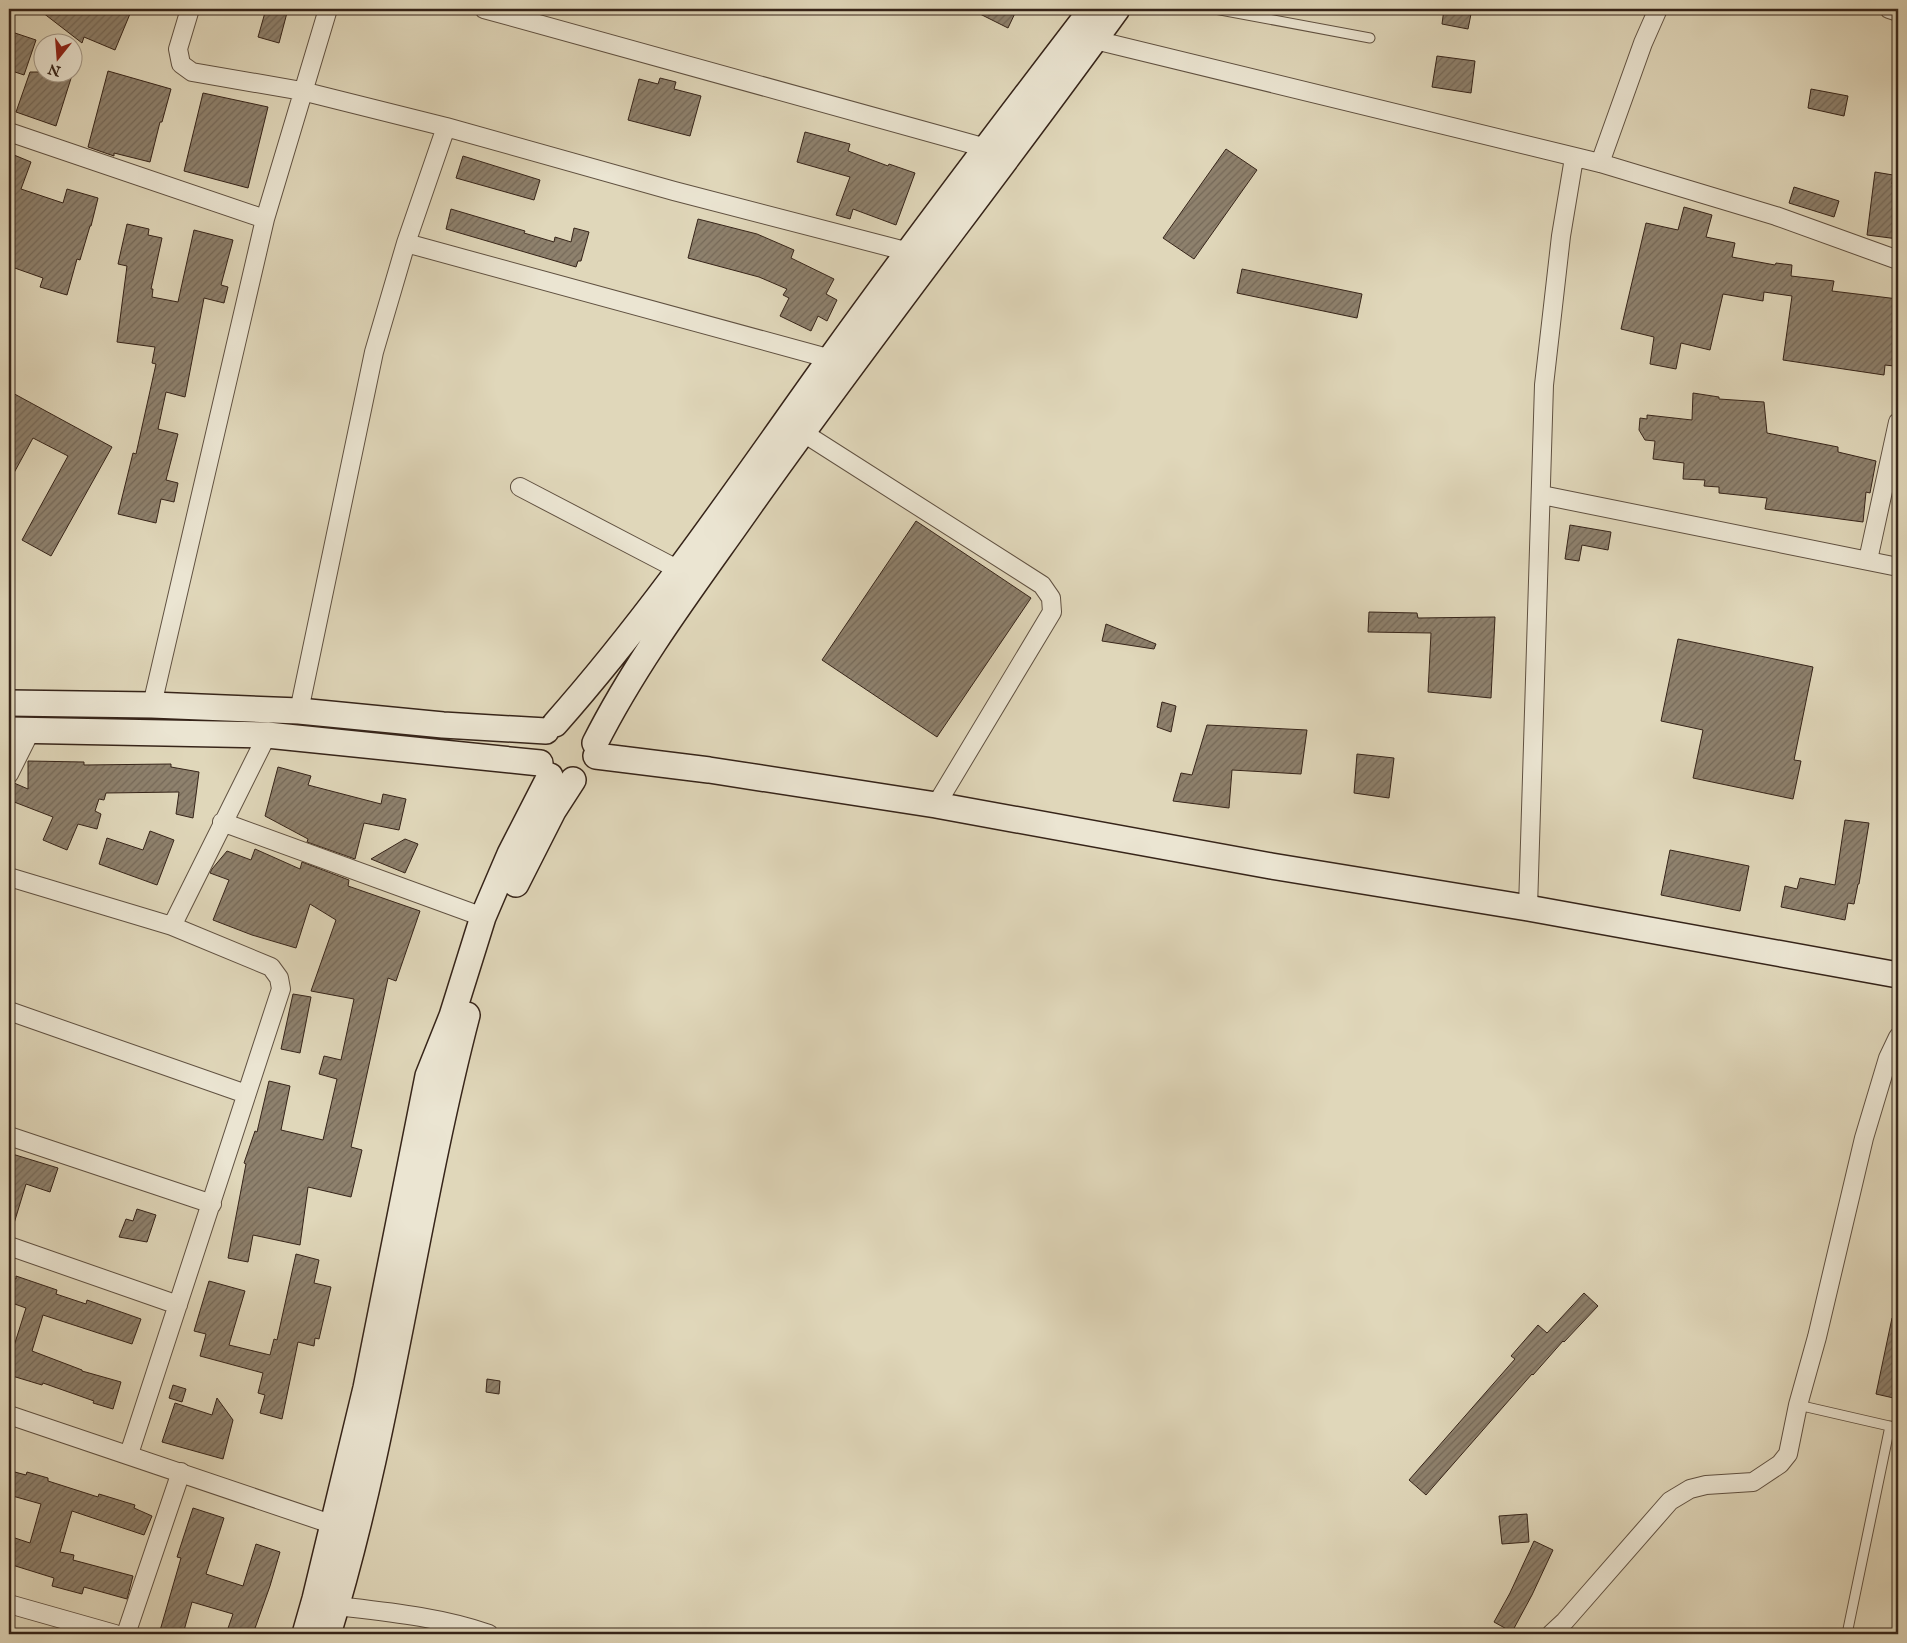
<svg xmlns="http://www.w3.org/2000/svg" width="1907" height="1643" viewBox="0 0 1907 1643" font-family="'IM FELL English',serif">
<defs>
<pattern id="building-hatch" width="6" height="6" patternUnits="userSpaceOnUse" patternTransform="scale(1.25)"><rect width="6" height="6" fill="#8e816d"/><path d="M-1 1l2-2M0 6l6-6M5 7l2-2" fill="none" stroke="#756959"/></pattern>
</defs>
<rect width="100%" height="100%" fill="#e0d7ba"/>
<filter id="stains"><feTurbulence type="fractalNoise" baseFrequency=".004" numOctaves="4"/><feColorMatrix values="0 0 0 0 .2 0 0 0 0 .09 0 0 0 0 .02 0 0 0 .5 -.17"/></filter>
<radialGradient id="worn" r=".72"><stop offset=".6" stop-color="#630" stop-opacity="0"/><stop offset="1" stop-color="#630" stop-opacity=".3"/></radialGradient>
<path fill="url(#building-hatch)" stroke="#362419" d="M38,9H132L115,50L84,37L82,43Z
M266,9H288L279,43L258,37Z
M970,9H1017L1008,28Z
M1444,9H1472L1468,29L1442,24Z
M9,31L36,40L24,75L9,70Z
M1437,56L1475,61L1471,93L1432,87Z
M108,71L171,89L162,122H160L150,162L114,153V156L88,147Z
M30,72H73L56,126L16,112Z
M660,78L676,82L674,89L701,96L690,136L628,120L639,79L658,84Z
M1811,89L1848,96L1844,116L1808,108Z
M203,93L268,107L248,188L184,171Z
M805,132L850,144L848,151L888,166L889,164L915,173L896,225L853,209L850,219L836,215L850,177L797,162Z
M1226,149L1257,170L1194,259L1163,238Z
M14,155L31,162L21,189L63,203L67,189L98,198L91,226H90L80,260L77,259L67,295L40,287L43,278L9,266V170Z
M463,156L540,180L534,200L456,178Z
M1875,172L1893,175L1892,184L1898,185V239L1867,235Z
M1794,187L1839,201L1834,217L1789,203Z
M1684,207L1712,215L1706,237L1735,243L1732,257L1775,265L1776,263L1792,265L1791,276L1834,281L1832,291L1898,299V336L1894,366L1885,365L1884,375L1783,360L1792,296L1764,292L1763,301L1723,294L1710,350L1681,343L1676,369L1650,364L1654,337L1621,329L1646,223L1678,230Z
M451,209L525,231L524,233L554,242L555,237L571,242L574,228L589,232L581,261H578L576,267L446,229Z
M698,219L757,234L794,250L791,258L834,279L826,294L837,300L827,321L818,316L811,331L780,316L789,298L783,295L787,289L759,277L688,258Z
M127,224L149,229L148,235L162,238L151,289H153L152,297L178,302L194,230L233,240L221,285L228,287L224,303L204,298L185,397L166,392L158,429L178,434L166,480L178,483L174,502L161,499L156,523L118,514L133,453L136,454L156,364L152,363L155,347L117,342L127,266L118,264Z
M1242,269L1362,294L1357,318L1237,293Z
M9,391L112,447L51,556L22,540L68,456L33,438L9,482Z
M1693,393L1719,397V399L1764,402L1767,433L1838,447V452L1876,461L1870,493L1866,492L1863,522L1765,509L1767,498L1719,493V487L1704,486L1705,480L1683,479L1684,463L1653,459L1655,441L1645,440L1639,430L1640,418L1647,419V415L1692,420Z
M916,521L1031,598L937,737L822,660Z
M1570,525L1611,532L1608,550L1582,545L1579,561L1565,559Z
M1369,612L1417,613L1418,618L1495,617L1491,698L1428,692L1431,633L1368,632Z
M1106,624L1156,644L1154,649L1102,641Z
M1678,639L1813,667L1794,760L1801,761L1793,799L1693,778L1703,730L1661,721Z
M1162,702L1176,706L1171,732L1157,727Z
M1207,725L1307,730L1301,774L1232,770L1229,808L1173,801L1181,773L1192,775Z
M1357,754L1394,758L1389,798L1354,793Z
M28,761L84,762V765L171,764V767L199,772L193,818L176,814L179,792L106,793L104,800L99,799L95,811L101,814L97,829L78,824L67,850L43,840L53,817L9,800V784L14,783L28,789Z
M278,767L311,776L308,785L381,804L383,794L406,799L399,830L364,823L355,859L307,842L308,839L265,816Z
M1845,820L1869,823L1859,884H1858L1854,904L1848,903L1845,920L1781,907L1785,886L1797,889L1800,878L1835,885Z
M150,831L174,840L157,885L99,864L107,838L143,850Z
M405,839L418,844L405,873L371,859Z
M255,849L300,869L302,862L349,880L348,886L420,911L396,981L388,978L351,1147L362,1150L351,1197L308,1187L300,1245L253,1235L248,1262L228,1258L246,1164L244,1163L255,1131L257,1132L269,1081L290,1086L281,1130L323,1140L337,1079L319,1074L324,1056L341,1060L354,999L311,991L336,920L310,904L296,948L252,935L213,920L229,880L210,873L212,869L227,851L251,860Z
M1670,850L1749,866L1740,911L1661,895Z
M293,994L311,997L300,1053L281,1049Z
M9,1153L58,1168L50,1192L26,1184L12,1230L9,1229Z
M137,1209L156,1215L147,1242L119,1237L126,1219L133,1221Z
M296,1254L319,1260L314,1283L331,1287L319,1339L315,1338L314,1346L298,1342L282,1419L260,1413L265,1395L258,1393L263,1373L200,1356L206,1334L194,1331L209,1281L245,1291L229,1345L270,1355L274,1339L277,1340Z
M16,1276L57,1290L56,1294L86,1304L87,1300L141,1319L132,1344L43,1315L32,1351L82,1370V1371L121,1382L113,1409L93,1403L94,1401L43,1383L42,1385L9,1375V1348L13,1349L26,1308L9,1302V1277L16,1279Z
M1584,1293L1598,1306L1564,1342L1563,1341L1533,1375L1532,1374L1426,1495L1409,1480L1515,1359L1511,1356L1538,1325L1547,1333Z
M1892,1318L1898,1319V1399L1876,1394Z
M487,1379L500,1381L499,1394L486,1392Z
M173,1385L186,1389L182,1402L169,1398Z
M217,1398L233,1420L223,1459L162,1442L175,1403L212,1415Z
M11,1471L26,1475L27,1472L48,1478V1481L98,1497L99,1494L135,1505L134,1508L152,1516L144,1535L72,1511L60,1552L74,1555L73,1560L133,1576L127,1599L84,1587L82,1594L52,1586L54,1578L9,1564V1536L30,1543L41,1504L9,1495V1480Z
M193,1508L224,1518L206,1574L243,1586L256,1544L280,1552L270,1586L253,1634H226L233,1614L192,1602L183,1634H159L181,1558L177,1557Z
M1527,1514L1529,1542L1502,1544L1499,1516Z
M1534,1541L1553,1550L1532,1595L1512,1632L1494,1622L1510,1593Z"/>
<g fill="none" stroke-linecap="round" stroke-linejoin="round">
<defs>
<path id="lane" d="M1215,9L1370,38
M1798,1405L1898,1428
M1847,1634L1890,1426"/>
<path id="street" d="M190,9L178,49L181,64L192,72L302,91L446,127L674,191L909,252
M484,9L986,148
M1889,9L1898,12
M1095,40L1600,163L1776,216L1898,260
M9,132L265,219
M1600,163L1643,43L1658,9
M406,243L831,359
M802,432L1042,585L1051,598L1052,612L936,805
M520,487L679,570
M1542,495L1898,567
M1868,560L1898,422
M152,705L265,219L328,9
M299,711L374,352L406,243L446,127
M9,774L31,730
M222,822L483,917
M9,877L172,926L271,967L279,978L281,989L129,1454
M1528,908L1544,385L1561,236L1574,158
M172,926L267,735
M9,1011L246,1094
M9,1136L212,1204
M9,1246L178,1305
M9,1415L334,1525
M9,1604L115,1634
M337,1606C388,1612 440,1617 489,1634
M126,1634L181,1472
M1551,1634L1565,1621L1670,1501L1690,1489L1706,1485L1753,1482L1780,1464L1788,1454L1798,1405L1817,1337L1864,1138L1888,1058L1898,1037"/>
<path id="secondary" d="M9,703L152,705L299,711L443,725L546,731
M555,724C655,611 740,485 828,362C914,242 1003,125 1092,9
M9,730L267,735L540,763
M595,743C638,658 697,581 751,504C870,336 997,175 1117,9
M596,756L709,770L936,805L1271,866L1528,908L1898,975
M516,884L553,811L573,780
M305,1634L315,1599L366,1388L428,1076L452,1016L483,917L510,854L550,776
M328,1634C390,1432 414,1219 467,1015"/>
</defs>
<use href="#lane" stroke="#605141" stroke-width="11"/>
<use href="#street" stroke="#605141" stroke-width="20"/>
<use href="#secondary" stroke="#362419" stroke-width="28"/>
<use href="#lane" stroke="#ebe5d2" stroke-width="9"/>
<use href="#street" stroke="#ebe5d2" stroke-width="18"/>
<use href="#secondary" stroke="#ebe5d2" stroke-width="25"/>
</g>
<rect width="1907" height="1643" fill="none" stroke="#e0d7ba" stroke-width="30"/>
<rect x="10" y="10" width="1887" height="1623" fill="none" stroke="#362419" stroke-width="2.5"/>
<rect x="15" y="15" width="1877" height="1613" fill="none" stroke="#362419"/>
<g transform="translate(58 58) rotate(197)"><circle r="24" fill="#ebe5d2" stroke="#a39888"/>
<path d="M0-4L9 19L0 12L-9 19Z" fill="#8f2418"/>
<text y="-8" font-size="14" font-weight="bold" text-anchor="middle" fill="#362419">N</text>
</g>
<rect width="100%" height="100%" filter="url(#stains)"/>
<rect width="100%" height="100%" fill="url(#worn)"/>
</svg>
